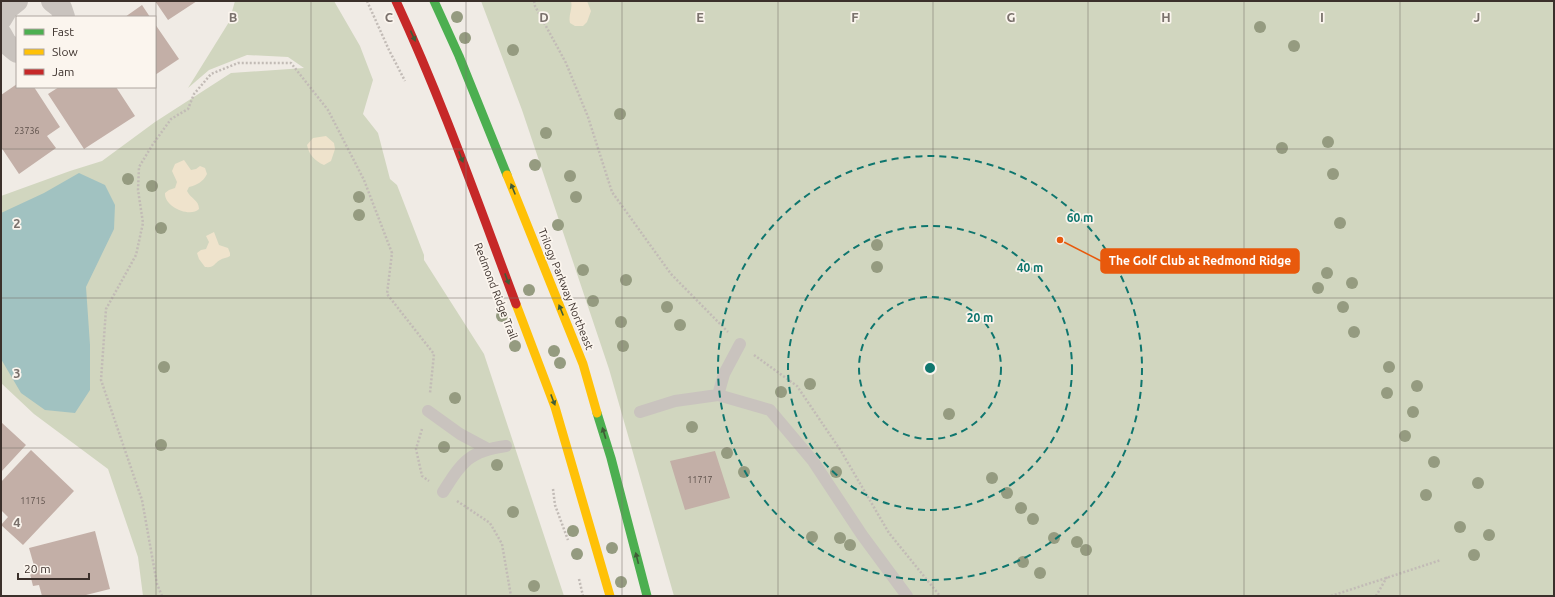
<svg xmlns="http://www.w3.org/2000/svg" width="1555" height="597" viewBox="0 0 1555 597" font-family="Ubuntu,sans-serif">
<rect width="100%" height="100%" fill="#f0ebe5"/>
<path fill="#d1d6bf" d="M235,1H334L360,46L373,80L363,114L378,133L390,179L397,185L424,255V260L484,354L564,596H143L138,557L108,469L34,414L1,383V196L70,171L102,161L155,122L231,73L304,68L288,57L247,55L209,70L188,88L229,22Z
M481,1H1554V596H674L609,369L522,110Z"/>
<path fill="#efe3cc" d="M571,1H587L591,11L587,22L583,26H575L570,23C568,15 573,9 571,1Z
M326,136L334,143L335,149L331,161L324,165C315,161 309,155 307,145L313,138Z
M184,160L191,170L196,169L200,166L205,168L207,174C203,182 197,185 189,187L187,191C191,199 199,200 199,209C190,218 164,207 165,193L169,190L175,188L177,182L172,171L175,164Z
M214,232L219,245L228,248L230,253V256C227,258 223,258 220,260C213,264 215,268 205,267L199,259L197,253L201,250L206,249L209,242L206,236Z"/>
<path fill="#a1c2c1" d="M79,173L105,185L115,205L114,229L86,287L90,345V390L75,413L45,410L21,393L1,359V213L44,193Z"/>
<path fill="#c3afa7" d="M155,1H197L168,20Z
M142,5L150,17H125Z
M155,24L179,59L155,75Z
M17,84V87H34L60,127L47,136L56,148L19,174L1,147V95Z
M59,87H116L135,116L84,149L48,94Z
M1,422L26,445L1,472Z
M31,450L74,491L23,545L1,525L8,517L1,510V482Z
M715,451L730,498L685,510L670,461Z
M95,531L110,589L82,596H42L39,585L33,586L29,570L35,569L29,548Z"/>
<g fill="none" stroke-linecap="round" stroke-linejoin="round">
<path stroke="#c2bbb6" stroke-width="2.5" stroke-dasharray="2 2" stroke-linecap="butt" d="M367,1L389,50L405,81
M534,1L535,6L566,63L588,117L612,192L671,274L728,332
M754,355L797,386L841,451L889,533L940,596
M422,429L416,449L422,476L429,481
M553,489L555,505L568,540
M457,501L490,523L502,544L511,596
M579,579L583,596
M162,596L157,584L142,500L101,380L106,309L136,255L143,223L138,190L139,167L153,144L171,119L188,109L194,94L211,74L238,63H291L328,110L364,180L392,253L387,294L434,354L430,393
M1331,596L1441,560
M1376,596L1387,577"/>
<path stroke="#c9c3be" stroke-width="12" d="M718,395L724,374L740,344
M428,411L460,434L488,449
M640,412L675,401L718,395L770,410L813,461L862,535L907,596
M443,492C462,462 469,451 506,446"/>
<path stroke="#c9c3be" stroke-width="22" d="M52,1L61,8L64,17
M1,19L7,9L17,1
M1,34L6,43L17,52"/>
<path stroke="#4caf50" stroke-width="9" d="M434,1L459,56L507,175
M597,413L611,458L647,596"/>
<path stroke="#ffc107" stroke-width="9" d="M507,175L583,364L597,413
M516,304L555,407L610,596"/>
<path stroke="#c62828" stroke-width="9" d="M396,1C442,100 478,203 516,304"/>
</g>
<g fill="#959b80">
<circle cx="457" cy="17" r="6"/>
<circle cx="1260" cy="27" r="6"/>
<circle cx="465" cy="38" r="6"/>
<circle cx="1294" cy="46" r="6"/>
<circle cx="513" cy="50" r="6"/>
<circle cx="620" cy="114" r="6"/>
<circle cx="546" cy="133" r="6"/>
<circle cx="1328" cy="142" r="6"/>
<circle cx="1282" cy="148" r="6"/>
<circle cx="535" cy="165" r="6"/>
<circle cx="1333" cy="174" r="6"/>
<circle cx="570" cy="176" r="6"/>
<circle cx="128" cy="179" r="6"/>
<circle cx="152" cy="186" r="6"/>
<circle cx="359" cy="197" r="6"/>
<circle cx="576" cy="197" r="6"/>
<circle cx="359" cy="215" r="6"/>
<circle cx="1340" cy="223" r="6"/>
<circle cx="558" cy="225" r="6"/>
<circle cx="161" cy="228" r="6"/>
<circle cx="877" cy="245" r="6"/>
<circle cx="877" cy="267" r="6"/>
<circle cx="583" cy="270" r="6"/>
<circle cx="1327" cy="273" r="6"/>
<circle cx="626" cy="280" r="6"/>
<circle cx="1352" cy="283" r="6"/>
<circle cx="1318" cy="288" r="6"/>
<circle cx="529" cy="290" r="6"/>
<circle cx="593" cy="301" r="6"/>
<circle cx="667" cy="307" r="6"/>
<circle cx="1343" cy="307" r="6"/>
<circle cx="502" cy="316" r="6"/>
<circle cx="621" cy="322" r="6"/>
<circle cx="680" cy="325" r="6"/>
<circle cx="1354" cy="332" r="6"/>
<circle cx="515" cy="346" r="6"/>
<circle cx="623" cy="346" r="6"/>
<circle cx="554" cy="351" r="6"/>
<circle cx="560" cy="363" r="6"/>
<circle cx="164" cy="367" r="6"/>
<circle cx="1389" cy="367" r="6"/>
<circle cx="810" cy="384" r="6"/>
<circle cx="1417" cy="386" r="6"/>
<circle cx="781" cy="392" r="6"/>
<circle cx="1387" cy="393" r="6"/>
<circle cx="455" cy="398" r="6"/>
<circle cx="1413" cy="412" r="6"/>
<circle cx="949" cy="414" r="6"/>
<circle cx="692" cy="427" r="6"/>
<circle cx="1405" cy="436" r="6"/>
<circle cx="161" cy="445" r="6"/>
<circle cx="444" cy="447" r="6"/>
<circle cx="727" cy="453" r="6"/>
<circle cx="1434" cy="462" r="6"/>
<circle cx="497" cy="465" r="6"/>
<circle cx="744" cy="472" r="6"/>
<circle cx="836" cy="472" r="6"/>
<circle cx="992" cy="478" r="6"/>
<circle cx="1478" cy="483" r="6"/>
<circle cx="1007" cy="493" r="6"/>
<circle cx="1426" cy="495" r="6"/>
<circle cx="1021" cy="508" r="6"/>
<circle cx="513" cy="512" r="6"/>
<circle cx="1033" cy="519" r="6"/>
<circle cx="1460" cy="527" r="6"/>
<circle cx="573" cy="531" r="6"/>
<circle cx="1489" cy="535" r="6"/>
<circle cx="812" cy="537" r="6"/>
<circle cx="840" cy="538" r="6"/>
<circle cx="1054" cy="538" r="6"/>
<circle cx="1077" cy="542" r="6"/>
<circle cx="850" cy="545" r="6"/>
<circle cx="612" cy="548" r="6"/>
<circle cx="1086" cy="550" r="6"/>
<circle cx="577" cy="554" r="6"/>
<circle cx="1474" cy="555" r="6"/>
<circle cx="1023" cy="562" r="6"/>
<circle cx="1040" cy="573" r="6"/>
<circle cx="621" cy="582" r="6"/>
<circle cx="534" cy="586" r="6"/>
</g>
<defs><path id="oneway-solid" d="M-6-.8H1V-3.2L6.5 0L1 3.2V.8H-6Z"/></defs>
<g fill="#415c38">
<use href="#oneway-solid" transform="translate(413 36) rotate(65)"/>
<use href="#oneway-solid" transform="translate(461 157) rotate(69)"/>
<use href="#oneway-solid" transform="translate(513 189) rotate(-112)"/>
<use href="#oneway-solid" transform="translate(507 279) rotate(69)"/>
<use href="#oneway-solid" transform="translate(561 310) rotate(-112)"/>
<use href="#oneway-solid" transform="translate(553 400) rotate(69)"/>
<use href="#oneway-solid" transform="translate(604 433) rotate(-107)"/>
<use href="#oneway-solid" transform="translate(637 558) rotate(-104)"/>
</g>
<path fill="none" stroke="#7a716c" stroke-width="1" stroke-opacity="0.55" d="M156,1V596M311,1V596M466,1V596M622,1V596M778,1V596M933,1V596M1088,1V596M1244,1V596M1400,1V596M1,149H1554M1,298H1554M1,448H1554"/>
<g fill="none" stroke="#0f766e" stroke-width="2" stroke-dasharray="7 5">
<circle cx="930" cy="368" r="71"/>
<circle cx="930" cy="368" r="142"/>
<circle cx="930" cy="368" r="212"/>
</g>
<g text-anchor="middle" stroke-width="3.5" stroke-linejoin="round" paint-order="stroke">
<g font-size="9" fill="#5d504a">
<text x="27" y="134">23736</text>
<text x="700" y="483">11717</text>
<text x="33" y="504">11715</text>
</g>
<g font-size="11" fill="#3b302b" stroke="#fbf5ee">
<text transform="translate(566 289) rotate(68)" y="4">Trilogy Parkway Northeast</text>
<text transform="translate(496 291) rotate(69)" y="4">Redmond Ridge Trail</text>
</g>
</g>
<g font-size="13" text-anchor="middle" font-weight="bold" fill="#7a716c" stroke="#fbf5ee" stroke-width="3.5" stroke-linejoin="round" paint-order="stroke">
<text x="233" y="22">B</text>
<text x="389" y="22">C</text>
<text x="544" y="22">D</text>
<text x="700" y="22">E</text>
<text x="855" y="22">F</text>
<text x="1011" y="22">G</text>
<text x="1166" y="22">H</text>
<text x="1322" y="22">I</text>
<text x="1477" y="22">J</text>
<text x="17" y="228">2</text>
<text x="17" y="378">3</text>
<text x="17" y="527">4</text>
</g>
<circle cx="930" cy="368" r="6" fill="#0f766e" stroke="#fbf5ee" stroke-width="2"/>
<g font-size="12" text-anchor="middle" font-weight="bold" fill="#0f766e" stroke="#fbf5ee" stroke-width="3.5" stroke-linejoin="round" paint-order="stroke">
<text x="1080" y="222">60 m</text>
<text x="1030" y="272">40 m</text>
<text x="980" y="322">20 m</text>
</g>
<path fill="none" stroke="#e8590c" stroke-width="1.5" d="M1060 240L1101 261"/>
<circle fill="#e8590c" stroke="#fbf5ee" stroke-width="1.5" cx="1060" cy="240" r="4"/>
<rect fill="#e8590c" stroke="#e8590c" stroke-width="1.5" x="1101" y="249" width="198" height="24" rx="4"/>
<g font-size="12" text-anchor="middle" font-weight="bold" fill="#fff">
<text x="1200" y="265">The Golf Club at Redmond Ridge</text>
</g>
<rect width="1555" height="597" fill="none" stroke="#3b302b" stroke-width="4"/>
<rect x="16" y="16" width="140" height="72" fill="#fbf5ee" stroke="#aea6a0"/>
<rect x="24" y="29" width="20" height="6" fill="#4caf50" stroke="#aea6a0"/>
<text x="52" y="36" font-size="12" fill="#3b302b">Fast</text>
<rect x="24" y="49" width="20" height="6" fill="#ffc107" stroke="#aea6a0"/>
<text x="52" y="56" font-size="12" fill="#3b302b">Slow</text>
<rect x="24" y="69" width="20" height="6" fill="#c62828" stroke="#aea6a0"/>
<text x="52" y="76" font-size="12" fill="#3b302b">Jam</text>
<path d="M18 573v6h71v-6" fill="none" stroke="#3b302b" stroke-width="2"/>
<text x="24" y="573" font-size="12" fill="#3b302b" stroke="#fbf5ee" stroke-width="3" paint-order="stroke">20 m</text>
</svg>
